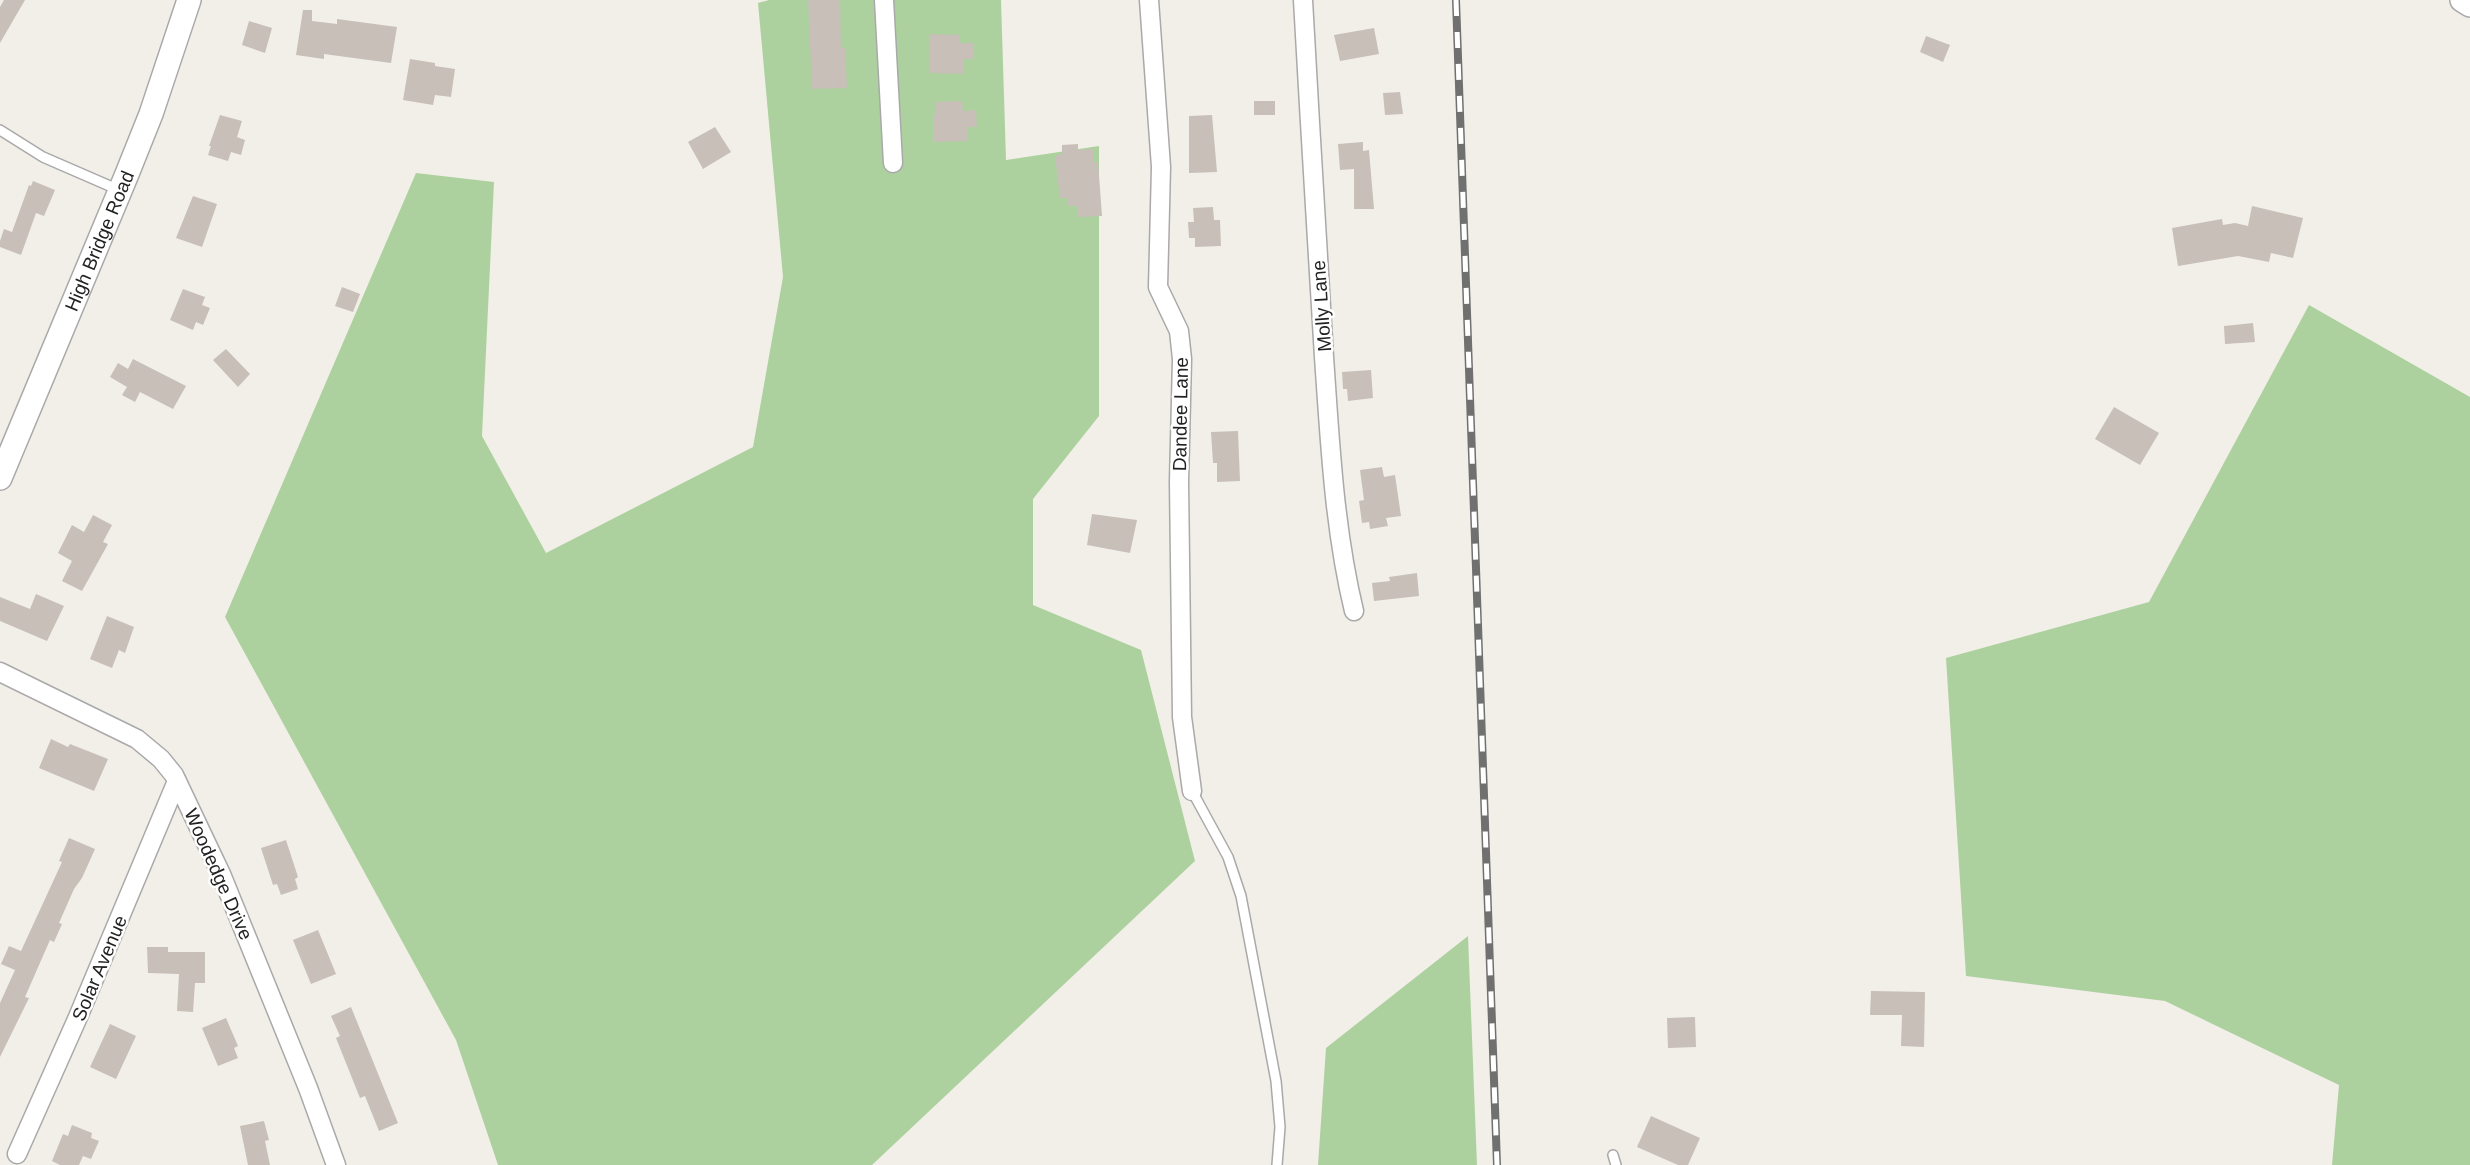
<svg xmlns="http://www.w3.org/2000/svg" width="2470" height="1165" viewBox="0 0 2470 1165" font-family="Helvetica,sans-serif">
<rect width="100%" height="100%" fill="#f2efe9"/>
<path fill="#add19e" d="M769,0H1001L1006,160L1099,146V416L1033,499V605L1141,650L1195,861L872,1165H498L456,1040L225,617L416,173L494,182L482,436L546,553L753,447L783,277L758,3Z
M2309,305L2470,397V1165H2332L2339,1085L2165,1001L1966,976L1946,658L2149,602Z
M1468,936L1477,1165H1318L1326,1048Z"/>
<path fill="#c7bfb8" d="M4,0H25L0,43V7Z
M808,0H840L841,48H845L847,88L812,89Z
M303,10H312V21L337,24V19L397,27L391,63L324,54V59L296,55Z
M249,21L272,28L265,53L242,45Z
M1374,28L1379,54L1340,61L1334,35Z
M930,34L960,35V43H974V59H964V74L930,73Z
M1926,36L1950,45L1943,62L1920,52Z
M410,59L435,63V66L455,69L451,97L435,95L433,105L403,100Z
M1400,92L1403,114L1385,115L1383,93Z
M962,101L963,111L976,110L977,127H967V141L933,142V115L936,114V102Z
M1254,101H1275V115H1254Z
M220,115L242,121L237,137L245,140L241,155L231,152L228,161L208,155L211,146H209Z
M1212,115L1217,172L1189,173V116Z
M715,127L731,152L703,169L688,142Z
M1363,142V151L1369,150L1374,209H1354V169L1340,170L1338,144Z
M1078,144V150L1093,149L1094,162H1098L1102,216L1078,217L1077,206H1068V198H1060L1055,155H1062V145Z
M33,181L55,190L44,216L36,213L21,255L0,247V241L4,229L12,232L29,185L31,186Z
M193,196L217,204L202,247L176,238Z
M2252,206L2303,218L2293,258L2271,253L2269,262L2238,256L2178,266L2172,228L2222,219L2223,225L2235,223L2248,226Z
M1213,207L1214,220H1220L1221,246L1195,247V238H1189L1188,222H1194L1193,208Z
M342,287L360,294L353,312L335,306Z
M183,289L205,297L202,305L210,308L203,325L196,322L193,330L170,320Z
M2253,323L2255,342L2225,344L2224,326Z
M226,349L250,374L238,387L213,360Z
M133,359L186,386L173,409L140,392L135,402L122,395L127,387L110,377L118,363L128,369Z
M1371,370L1373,398L1348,401L1347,389H1343L1342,372Z
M2114,407L2159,433L2140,465L2095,439Z
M1238,431L1240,481L1217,482V463H1213L1211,432Z
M1382,467L1384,477L1395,475L1401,516L1386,518L1388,526L1370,529L1369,522L1362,523L1359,501L1364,500L1360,470Z
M1092,514L1137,520L1130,553L1087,545Z
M93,515L112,525L103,542L108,544L82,591L62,581L72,561L58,553L72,525L84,532Z
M1417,573L1419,596L1374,601L1372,583L1390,581L1389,577Z
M36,594L64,606L47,641L0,621V597L30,609Z
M107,616L134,627L125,653L119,650L112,668L90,659Z
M51,739L68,747L70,744L108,759L94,791L39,768Z
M69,838L95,849L82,878L74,889L59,923L62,924L54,942L50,940L25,997L29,998L0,1057V1003L15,970L1,964L9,946L21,951L62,862L59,861Z
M286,840L298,877L295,879L298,889L281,895L277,884L273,885L261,848Z
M318,930L336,974L311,984L293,940Z
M147,947H168V952H205V983H195L193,1012L177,1011L179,974L148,973Z
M1871,991L1925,992L1924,1047L1901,1046L1902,1015H1870Z
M351,1007L398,1123L379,1131L365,1096L360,1098L336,1038L340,1036L331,1016Z
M1695,1017L1696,1047L1668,1048L1667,1018Z
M226,1018L238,1046L234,1048L238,1058L218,1066L202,1028Z
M110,1024L136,1036L116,1079L90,1067Z
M1651,1116L1700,1138L1688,1165H1678L1637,1147Z
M264,1121L269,1140L265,1141L270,1165H248L240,1126Z
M72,1125L92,1133L91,1138L99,1141L91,1159L83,1156L79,1165H60L52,1161L63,1134L68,1136Z"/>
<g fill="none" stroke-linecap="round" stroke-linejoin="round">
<defs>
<path id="service" d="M0,130L43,157L119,190
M1192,791L1228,857L1241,896L1276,1081L1280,1127L1277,1165
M1613,1155L1616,1165"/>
<path id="minor" d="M884,0L893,163
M1149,0L1161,167L1158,287L1179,331L1182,359L1179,482L1182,717L1192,791
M1303,0C1310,119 1316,238 1324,357C1330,442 1334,528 1354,611
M0,672L137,739L161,759L174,775L221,874L308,1088L336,1165
M17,1154L78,1017L177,781"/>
<g id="tertiary">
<path d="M2462,0L2470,5"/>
<path id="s1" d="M0,478L127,174L151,114L189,0"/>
</g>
</defs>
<use href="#service" stroke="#a9a9a9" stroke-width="12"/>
<use href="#minor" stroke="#a9a9a9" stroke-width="21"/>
<use href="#tertiary" stroke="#a9a9a9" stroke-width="26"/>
<use href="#service" stroke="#fff" stroke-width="9"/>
<use href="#minor" stroke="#fff" stroke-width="18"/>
<use href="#tertiary" stroke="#fff" stroke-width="23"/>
<defs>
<path id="rail" d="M1456,0L1497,1165"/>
</defs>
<use href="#rail" stroke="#707070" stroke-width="8"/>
<use href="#rail" stroke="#fff" stroke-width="5" stroke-dasharray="16" stroke-linecap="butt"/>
</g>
<g text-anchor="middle" stroke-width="5" stroke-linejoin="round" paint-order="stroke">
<g font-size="19" fill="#222" stroke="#fff">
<text dy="7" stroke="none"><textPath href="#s1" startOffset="257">High Bridge Road</textPath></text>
<text transform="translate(1321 306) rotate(-94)" y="7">Molly Lane</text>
<text transform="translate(1180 414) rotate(-89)" y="7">Dandee Lane</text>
<text transform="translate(219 874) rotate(66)" y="7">Woodedge Drive</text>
<text transform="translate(99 968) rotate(-67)" y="7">Solar Avenue</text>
</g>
</g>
</svg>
